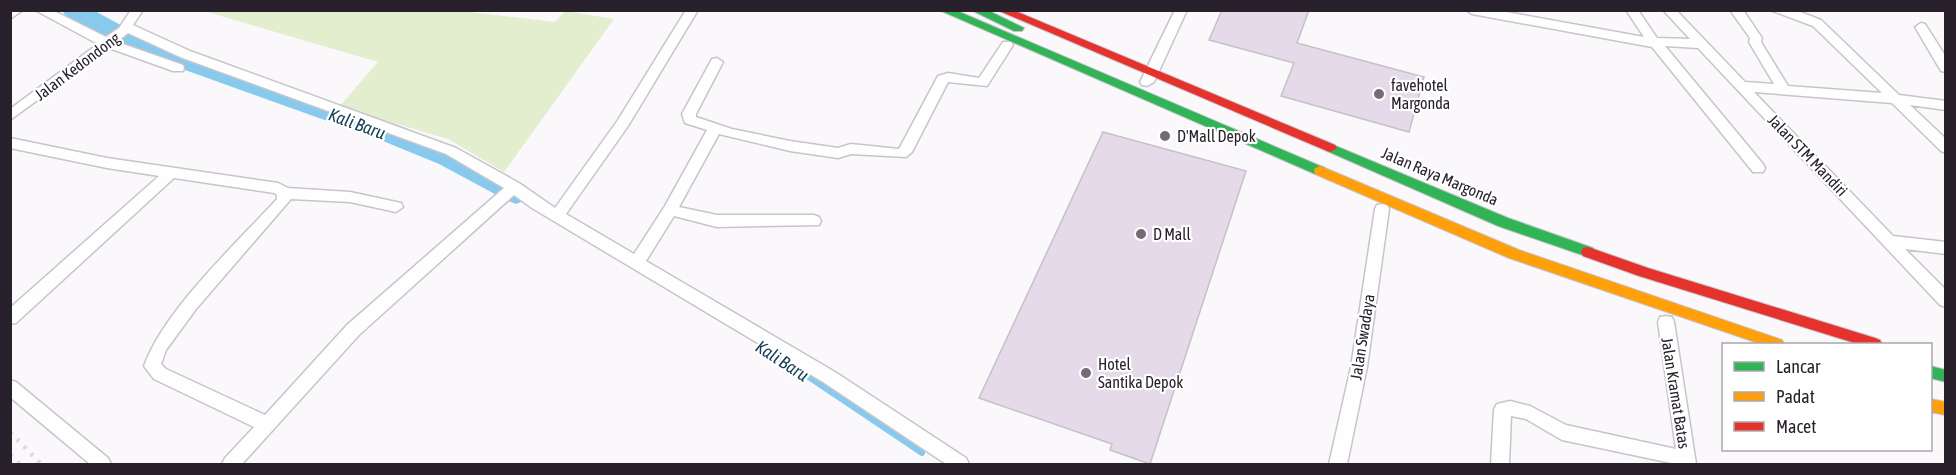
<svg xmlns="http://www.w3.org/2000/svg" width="1956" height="475" viewBox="0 0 1956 475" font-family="'Asap Condensed',sans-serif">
<rect width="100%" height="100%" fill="#faf8fb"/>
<path fill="#e2eecd" d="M452,10L555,22L565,11L614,19L504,172L448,139L339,107L378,62L204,11Z"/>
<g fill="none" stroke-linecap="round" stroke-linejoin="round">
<path stroke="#88caee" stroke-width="6" d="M764,347L922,453"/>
<path fill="#88caee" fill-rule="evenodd" d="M62,10H93L139,35L403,127L459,150L526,186L530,193L526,200L516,204L506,200L439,164L383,141L121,47L65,15Z"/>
</g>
<path fill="#e5daea" stroke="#c5c1c7" stroke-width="1.5" d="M1222,10H1309L1297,43L1424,77L1409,132L1281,96L1294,63L1209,40Z
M1103,132L1246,171L1150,464L1110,450L1112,444L979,398Z"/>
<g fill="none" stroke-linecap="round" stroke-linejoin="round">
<defs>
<path id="street" d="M10,10H23L10,19Z
M35,10H52L106,37L119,28L131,10H143L133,25L190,51L456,148L519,183L555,208L618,120L686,10H698L628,126L566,214L634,254L665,206L707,130L685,123L682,114L712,59L717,58L723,62L696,114V117L732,129L790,141L838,148L851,144L899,149L938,76L948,73L979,78L1003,42H1011L1013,45L987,86L948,82L912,152L906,157L851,154L838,158L790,151L719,134L679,207L717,215H814L819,217L821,221L819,225L717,227L674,216L646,261L835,372L966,458L969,464H946L823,382L532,208L514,195L359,335L242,464H222L225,458L254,427L154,379L144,366C165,309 235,245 277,199V195L274,193L174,178L16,323L10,324V308L159,176L107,168L10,148V138L107,158L278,183L288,188L350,192L401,203L403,207L396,212L350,202L291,199L196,309L166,350L161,364L166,369L265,415L347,325L504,188L446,154L180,57L128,33L117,42L183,65L184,68L183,71H173L109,48L10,120V109L98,44Z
M1175,10H1187L1154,82L1147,86L1142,85L1140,82Z
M1466,10H1495L1644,37L1626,10H1638L1657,38L1690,39L1663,10H1676L1745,82L1774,84L1749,42L1750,38L1730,10H1743L1762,38L1761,42L1788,86L1882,93L1813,26L1770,10H1795L1821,20L1899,95L1946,101V110L1910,105L1946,139V153L1941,151L1892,103L1754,92L1893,236L1946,242V254L1905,249L1946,290V307L1940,305L1698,48L1665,46L1763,164L1765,168L1763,172H1753L1652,47L1472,14Z
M1921,23L1925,24L1946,57V72L1941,71L1915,27Z
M1382,204L1387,205L1389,209L1367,367L1347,464H1329L1351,367L1375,209L1377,205Z
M1666,316L1672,317L1674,322L1696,464H1676L1562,440L1526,419L1511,416L1509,464H1491L1494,409L1497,404L1510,401L1530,406L1566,425L1676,449L1658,322L1660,317Z
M10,380L16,382L108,458L111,464H90L10,397Z"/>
<path id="fast" d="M939,10H955L1325,168L1326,171L1325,174H1315Z
M971,10H987L1024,28L1022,31H1014Z
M1331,144L1508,218L1593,248L1595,252L1593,256L1588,257L1498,226L1327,151L1325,148Z
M1930,366L1946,370V382L1930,378Z"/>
<path id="slow" d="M1320,166L1519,250L1782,340L1784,344H1761L1509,258L1315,174L1314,171L1315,168Z
M1930,399L1946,402V415L1930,412Z"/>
<path id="jam" d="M997,10H1013L1335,145L1337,148L1331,152L1327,151Z
M1588,247L1648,268L1875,338L1880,340L1882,344H1858L1639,276L1583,256L1581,252L1583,248Z"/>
</defs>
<use href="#street" stroke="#c8c4ca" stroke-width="3"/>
<use href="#fast" stroke="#c8c4ca" stroke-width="2"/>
<use href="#slow" stroke="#c8c4ca" stroke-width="2"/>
<use href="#jam" stroke="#c8c4ca" stroke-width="2"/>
<use href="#street" fill="#fefefe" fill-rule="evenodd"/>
<use href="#fast" fill="#30b455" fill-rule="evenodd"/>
<use href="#slow" fill="#ff9f0a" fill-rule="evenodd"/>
<use href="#jam" fill="#e5322d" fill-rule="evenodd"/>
<path stroke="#dbdadc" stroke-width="4.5" stroke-dasharray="3 7" stroke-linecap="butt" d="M10,432L41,464
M10,455L20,464"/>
</g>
<g fill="#726c74" stroke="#fff" stroke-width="2">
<circle cx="1379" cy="94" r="6"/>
<circle cx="1165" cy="136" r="6"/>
<circle cx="1141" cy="234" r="6"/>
<circle cx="1086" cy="373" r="6"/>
</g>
<g text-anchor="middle" stroke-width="4.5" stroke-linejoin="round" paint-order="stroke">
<g font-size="16" fill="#28212b" stroke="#fff">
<text transform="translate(77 66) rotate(-37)" y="6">Jalan Kedondong</text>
<text transform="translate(1808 155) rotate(46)" y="6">Jalan STM Mandiri</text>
<text transform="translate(1440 176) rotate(23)" y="6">Jalan Raya Margonda</text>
<text transform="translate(1362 337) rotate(-81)" y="6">Jalan Swadaya</text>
<text transform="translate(1676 393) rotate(81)" y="6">Jalan Kramat Batas</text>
</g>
<g font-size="16" fill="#28212b" stroke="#fff" text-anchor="start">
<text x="1391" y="91">favehotel<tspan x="1391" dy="18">Margonda</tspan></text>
<text x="1177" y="142">D'Mall Depok</text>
<text x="1153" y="240">D Mall</text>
<text x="1098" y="370">Hotel<tspan x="1098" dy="18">Santika Depok</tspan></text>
</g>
<g font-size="18" font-style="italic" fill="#174056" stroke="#fff">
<text transform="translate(357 124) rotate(20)" y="6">Kali Baru</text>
<text transform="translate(782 361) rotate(33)" y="6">Kali Baru</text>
</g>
</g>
<rect width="1956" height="475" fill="none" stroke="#28212b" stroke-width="24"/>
<rect x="1722" y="343" width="210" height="108" fill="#ffffff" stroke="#a9a6aa" stroke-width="1.5"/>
<rect x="1734" y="362" width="30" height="9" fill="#30b455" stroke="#a9a6aa" stroke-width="1.5"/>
<text x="1776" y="373" font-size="18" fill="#28212b">Lancar</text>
<rect x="1734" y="392" width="30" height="9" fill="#ff9f0a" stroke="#a9a6aa" stroke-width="1.5"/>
<text x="1776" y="403" font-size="18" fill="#28212b">Padat</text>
<rect x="1734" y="422" width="30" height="9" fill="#e5322d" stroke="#a9a6aa" stroke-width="1.5"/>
<text x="1776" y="433" font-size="18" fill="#28212b">Macet</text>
</svg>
